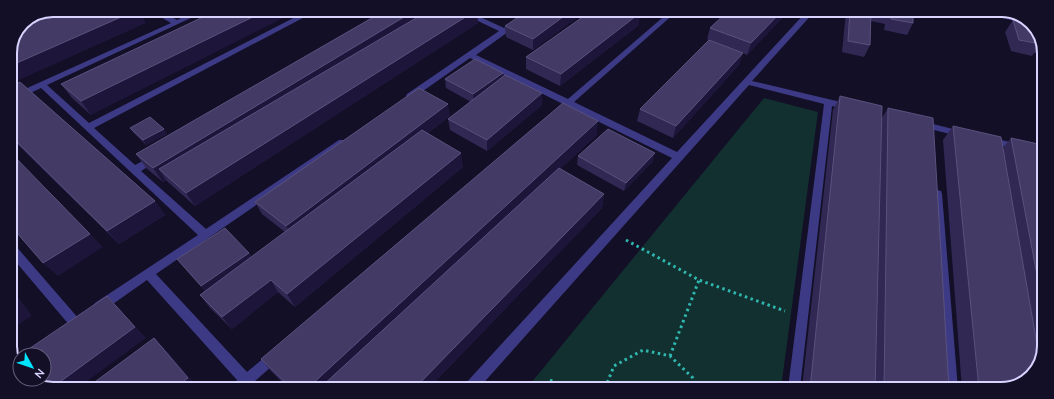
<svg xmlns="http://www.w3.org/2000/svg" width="1054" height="399" viewBox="0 0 1054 399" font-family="Mulish,sans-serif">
<rect width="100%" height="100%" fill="#130f26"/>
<path fill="#12302f" d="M764,98L818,112L781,388H527Z"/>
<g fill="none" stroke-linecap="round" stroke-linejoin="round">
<path stroke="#2fb8b0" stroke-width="3" stroke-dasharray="2.5 3.5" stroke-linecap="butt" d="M626,240L699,280L785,311
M670,356L699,280
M550,380L567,388
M550,381L551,388
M605,388L614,366L643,350L670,356L693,378L697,388"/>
<path fill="#3d3a85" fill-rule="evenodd" d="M149,10H158L177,20L198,10H208L47,85L89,123L307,11H316L94,128L135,165L151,157H157L159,159L157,161L141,171L206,229L339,140H345L347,142L345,144L156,274L247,372L271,352L275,350L279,352L281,356L279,360L255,381L258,387H232L237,380L147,280L103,311L99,312L95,311L93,307L95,303L198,235L41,88L20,98L17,99L13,96L14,94L171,23Z
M457,11H467L504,28L529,11H537L476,55L568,99L669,12H676L574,102L677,152L806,12H814L752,81L849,104L853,107L849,110L832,106L800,388H788L824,104L749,85L479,388H464L465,384L672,158L569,107L560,115H554L553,113L563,104L470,58L413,98H407L406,96L407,94L499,31Z
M975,12C992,12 1016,13 1030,24Z
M921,121L965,132L967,134L962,137L918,126L917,124Z
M989,137L1043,150V156L986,142L984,140L986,138Z
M937,190L941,191L942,194L958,389H946L932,194L933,191Z
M10,243L14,244L79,319L81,323L79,327L75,328L71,327L10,255Z"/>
</g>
<path fill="#312854" d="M218,10L91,115L72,98L61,84Z
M384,11H482L477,14L478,23L195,206L169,183L166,180L163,182L146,168L136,154Z
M527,11H586L533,50L506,37L505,26Z
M788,12L747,55L743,53L739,65L673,138L637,121L640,109L709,40L707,39L710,28Z
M846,12H913V23L907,35L884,30L885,24L871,21L870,45L864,57L842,52Z
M1013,20L1035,27L1044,50V55L1034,53L1032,56L1011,51L1005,32Z
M639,25L560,86L526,69V57Z
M503,77L542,105L487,151L450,130L448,119L471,102L446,88L445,79Z
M10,86L155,201L165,215L119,244L10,137Z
M840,96L882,118L888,108L949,389L802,388L833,110Z
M450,116L428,133L463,167L295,307L278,292L232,329L210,308L200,295L205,291L177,259L249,253L252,257L285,232L262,214L255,202Z
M953,126L1003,148L1011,138L1043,145L1042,360L1027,380L1001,389H962L943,140Z
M130,128L164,129L167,134L146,145L133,132Z
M597,135L560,169L604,194L602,208L429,388L287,387L270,370L261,359Z
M578,156L653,161L624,191L577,165Z"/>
<path fill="#1d163a" d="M137,10H139L146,23L10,84V66Z
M265,11H297L91,115L81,101Z
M414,11H438L159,169L166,180L163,182L153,168Z
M475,11H477L478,23L195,206L186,193Z
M477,11H482L478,14Z
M571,11H586L533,50V39Z
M781,12H788L747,55L751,43Z
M640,13L639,25L560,86L561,74Z
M743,53L739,65L673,138L676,126Z
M503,73V81L474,103L473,94Z
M542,93V105L487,151V140Z
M448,104L450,116L292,237L286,226Z
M598,121L597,135L328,387H309Z
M164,129L167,134L146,145L143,140Z
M461,153L463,167L295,307L287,294Z
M655,153L653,161L624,191L626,183Z
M604,194L602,208L429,388H415Z
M155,201L165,215L119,244L107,231Z
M90,234L103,247L58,276L43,263Z
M249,253L254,261L207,294L201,286Z
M271,280L278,292L232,329L222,317Z
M10,286L32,316L10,330Z
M107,296L118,307L146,338L79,387H53Z
M154,338L164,348L198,387H176Z"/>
<path fill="#433a66" stroke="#5a527e" d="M54,10H137L10,66V51L23,23Z
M218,10L265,11L81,101L61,84Z
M384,11H414L153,168L136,154Z
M428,11H475L186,193L159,169Z
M527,11H571L533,39L505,26Z
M591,11H636L640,13L561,74L526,57Z
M727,12H781L751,43L710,28Z
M850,12H871L870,45L848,41Z
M890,12H913V23L891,19V12Z
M1013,20L1029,23L1035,27L1041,44L1019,40Z
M709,40L743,53L676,126L640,109Z
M475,59L503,73L473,94L445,79Z
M505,75L542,93L487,140L448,119Z
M20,82L155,201L107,231L10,135V86Z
M419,88L448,104L286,226L255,202Z
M840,96L882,106L875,389H810Z
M563,103L598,121L309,387H290L261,359Z
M888,108L933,118L949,389H884Z
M150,117L164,129L143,140L130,128Z
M953,126L1001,137L1040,362L1027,380L1001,389H979Z
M608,129L655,153L626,183L578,156Z
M422,130L461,153L287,294L271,280L222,317L200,295Z
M1011,138L1043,145L1042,301Z
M10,152L90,234L43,263L10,225Z
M559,168L604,194L415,388L321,387Z
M225,228L249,253L201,286L177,259Z
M10,295L16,304L10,307Z
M107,296L135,327L53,387H39L29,379H44V355H20V373L19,372L14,359Z
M154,338L188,378L176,387H88Z"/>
<path d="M0 0H1054V399H0ZM53 17H1001A36 36 0 0 1 1037 53V346A36 36 0 0 1 1001 382H53A36 36 0 0 1 17 346V53A36 36 0 0 1 53 17Z" fill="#130f26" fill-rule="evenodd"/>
<path fill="none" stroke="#d9d4ff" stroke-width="2" d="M53 17H1001A36 36 0 0 1 1037 53V346A36 36 0 0 1 1001 382H53A36 36 0 0 1 17 346V53A36 36 0 0 1 53 17Z"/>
<g transform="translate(32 367) rotate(130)"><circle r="19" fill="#130f26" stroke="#625e7d"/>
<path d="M0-3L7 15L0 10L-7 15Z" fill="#00e5ff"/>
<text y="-6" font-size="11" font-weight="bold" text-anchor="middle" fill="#d9d4ff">N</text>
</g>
</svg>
